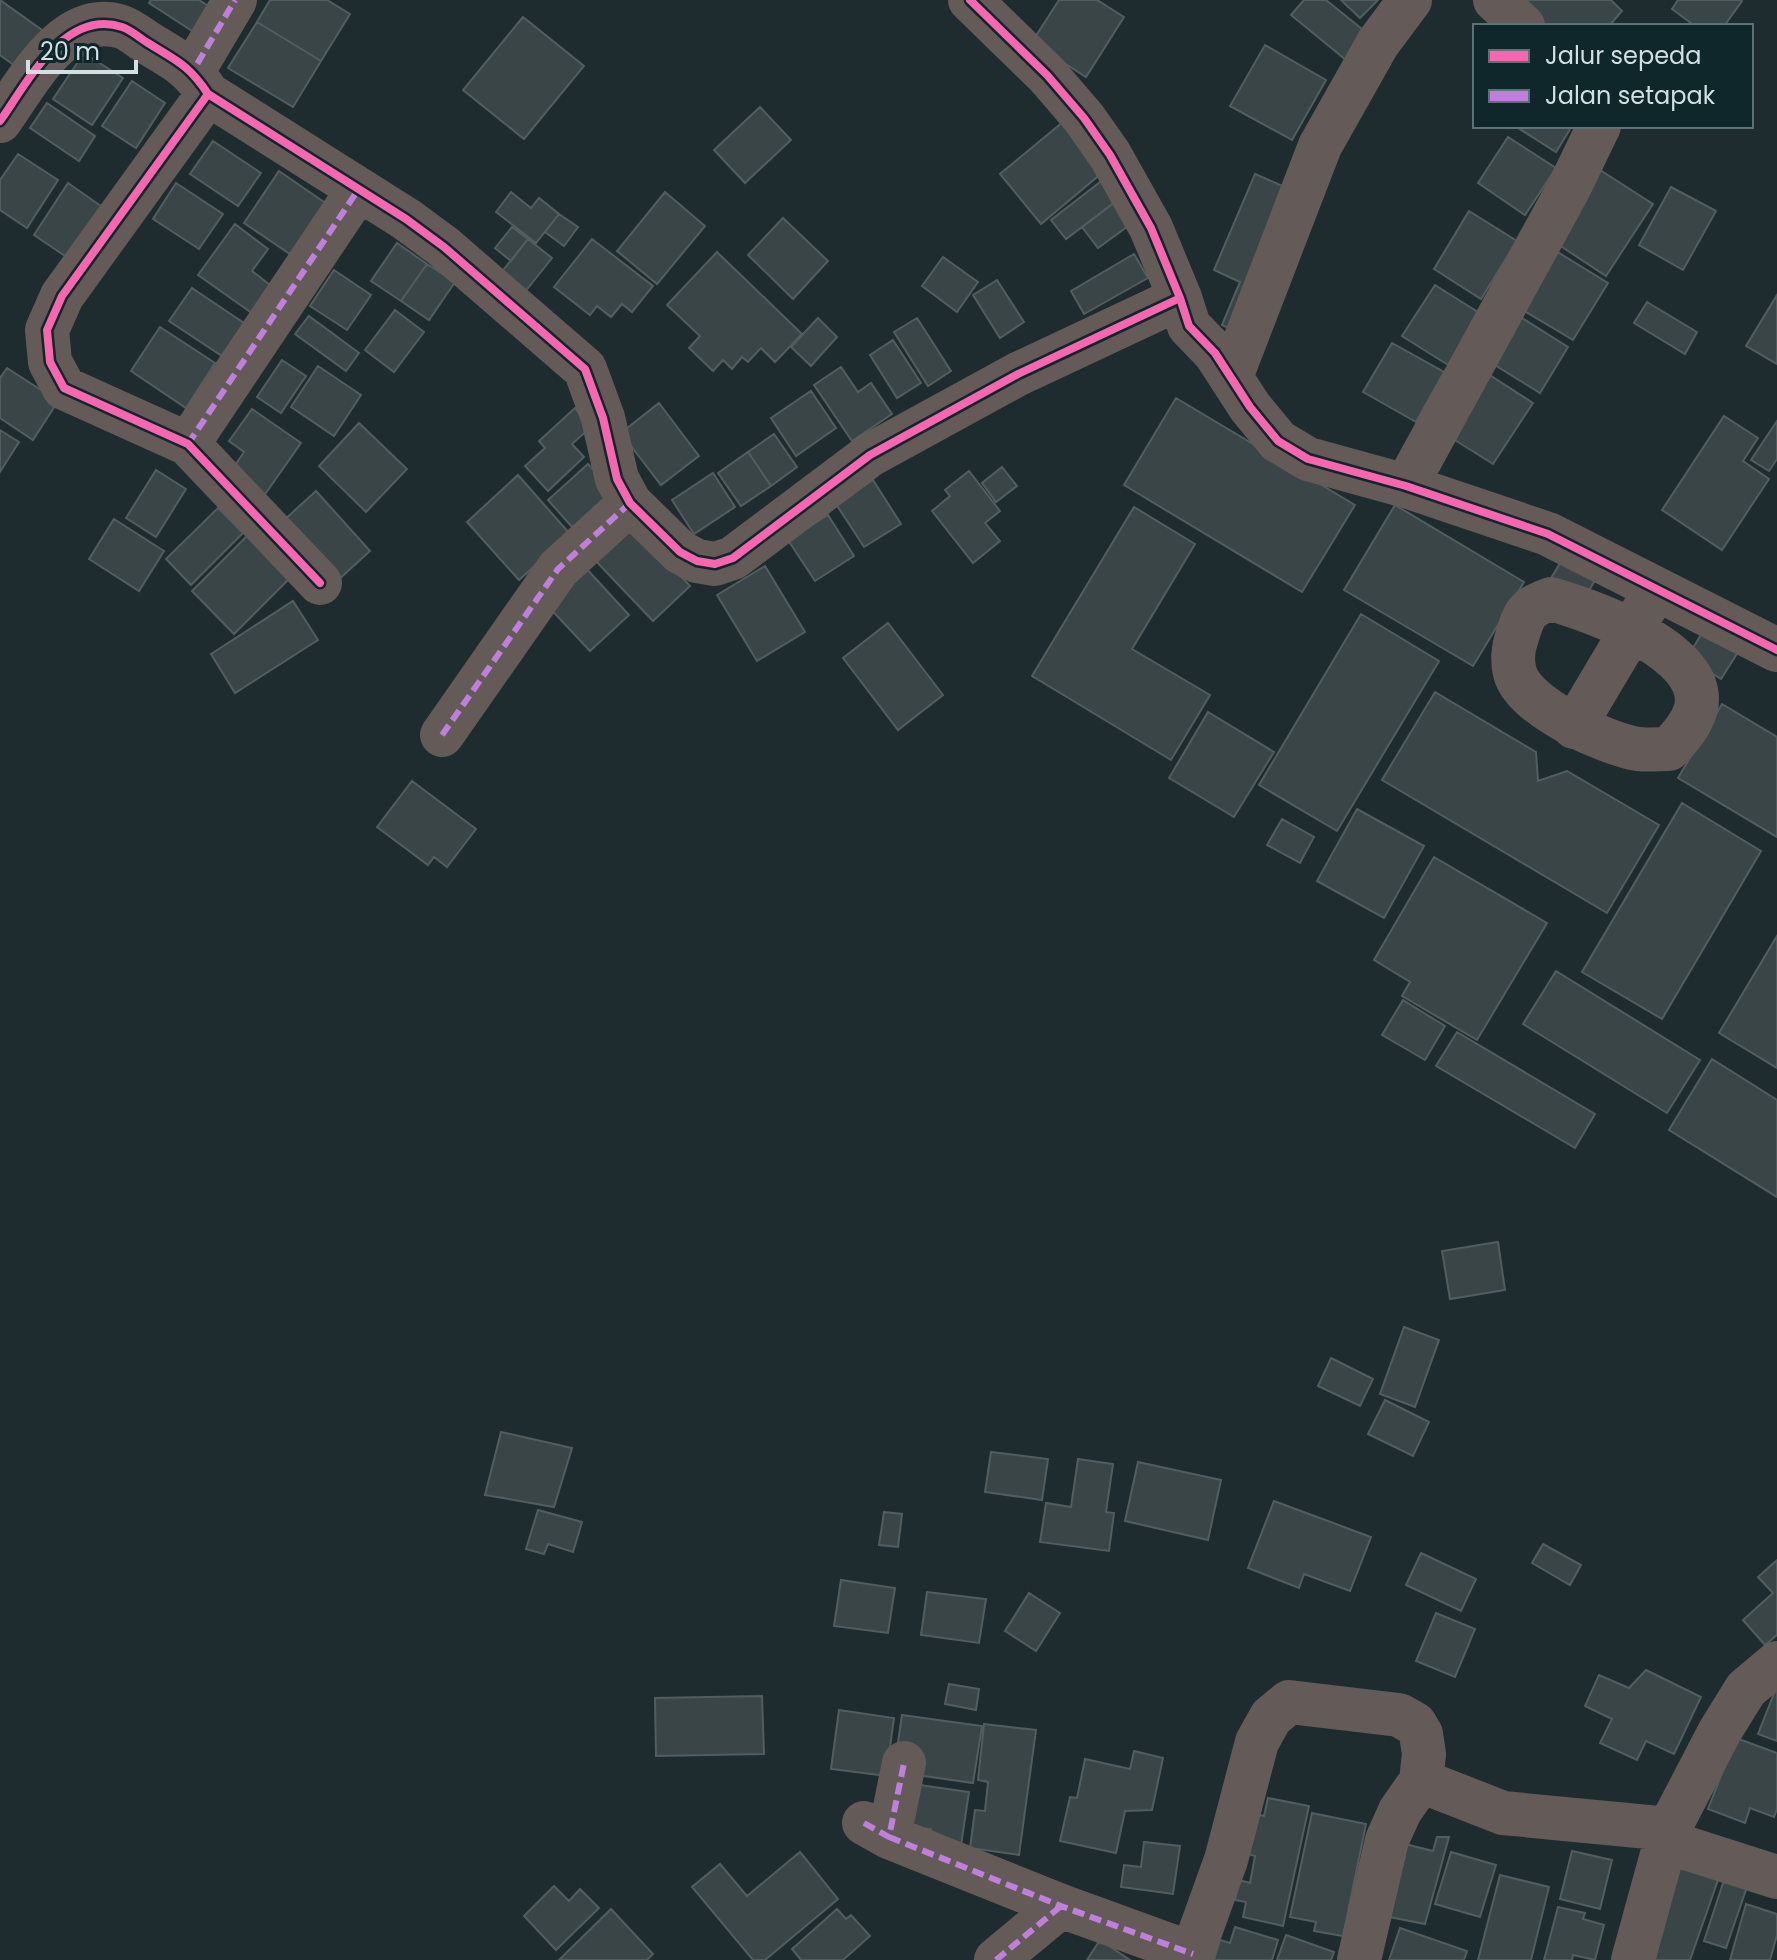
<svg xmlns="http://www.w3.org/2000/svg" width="1777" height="1960" viewBox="0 0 1777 1960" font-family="Poppins,sans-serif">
<rect width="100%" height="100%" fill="#1f2c2f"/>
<path fill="#3a4547" stroke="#525d5f" stroke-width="2" d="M0,0L49,35L22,71L0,55Z
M151,0H199L216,11L200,36L149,3Z
M270,0H327L350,14L321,61L257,22Z
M1059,0H1097L1124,17L1086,77L1032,42Z
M1304,0H1326L1368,34L1346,60L1291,15Z
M1341,0H1378L1360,18Z
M1517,0H1611L1622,11L1609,26H1546Z
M1678,0H1741L1742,1L1724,26H1695L1672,9Z
M523,17L584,66L524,139L463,90Z
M257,22L321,61L293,107L228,68Z
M1265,45L1326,80L1292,140L1230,106Z
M84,53L123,78L92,125L53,99Z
M132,81L165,103L136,148L102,126Z
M47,103L95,136L79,161L30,128Z
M760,107L791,140L745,183L714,150Z
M1063,122L1103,172L1041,224L1000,174Z
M1515,126H1572L1556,152Z
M1508,137L1556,168L1525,215L1478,183Z
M213,141L261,173L238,206L190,174Z
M18,154L58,180L27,228L0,210V180Z
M1600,170L1653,204L1606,276L1553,241Z
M279,171L337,211L303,263L244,223Z
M1255,174L1299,193L1239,333L1222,325L1240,282L1214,270Z
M1108,176L1123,196L1066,239L1051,220Z
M68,183L108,211L74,262L34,235Z
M176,183L223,214L199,249L153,219Z
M1671,187L1716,211L1683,270L1639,245Z
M511,192L531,208L539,198L559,214L536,243L496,212Z
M665,192L705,226L657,284L617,251Z
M1123,196L1139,218L1098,248L1082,227Z
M1469,211L1517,241L1481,299L1434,269Z
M559,214L578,227L564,246L545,232Z
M783,218L828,261L793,299L748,255Z
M235,224L268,249L252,271L275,289L256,316L198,275Z
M512,227L528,239L511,261L495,248Z
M528,239L552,258L524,293L500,274Z
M592,239L653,286L632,312L622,304L611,317L597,306L590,315L554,287Z
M397,243L427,264L401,301L371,281Z
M1556,251L1608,283L1573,340L1521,309Z
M717,252L802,334L775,362L761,348L748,362L742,357L732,369L723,360L713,371L689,348L700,336L667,305Z
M1134,254L1148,278L1084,314L1071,291Z
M943,257L978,282L957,312L922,286Z
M427,264L455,282L429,320L401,301Z
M334,270L371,295L347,330L310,306Z
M997,280L1024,322L1000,338L973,295Z
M1435,285L1481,314L1448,365L1402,336Z
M192,288L244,323L222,356L169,321Z
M1777,295V364L1746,346Z
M1647,302L1697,332L1685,354L1634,323Z
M395,310L424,332L394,372L365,350Z
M1514,313L1568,347L1540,393L1485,359Z
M309,316L359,353L346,371L295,334Z
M818,318L837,337L811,366L791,347Z
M917,318L951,371L928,386L894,332Z
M160,327L215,363L186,408L131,371Z
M893,340L921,383L897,398L870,355Z
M1392,343L1444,372L1416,422L1363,392Z
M282,360L306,376L281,413L257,397Z
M318,366L361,395L334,436L291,407Z
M841,367L858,392L871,383L892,414L852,441L814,385Z
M7,368L58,401L33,440L0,418V378Z
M1482,370L1533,403L1493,464L1442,432Z
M811,391L836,428L796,456L771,418Z
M1176,398L1355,505L1302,592L1124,485Z
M659,403L699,456L661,485L621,433Z
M575,408L591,427L572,444L584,457L548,491L525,466L545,448L539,441Z
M252,409L301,443L263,497L229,474L244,452L229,441Z
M1724,416L1758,438L1743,461L1769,479L1722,550L1662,510Z
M1777,421V459L1769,471L1751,460Z
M359,423L407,469L366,512L319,466Z
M0,430L19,442L0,472Z
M774,434L797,467L771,486L748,452Z
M748,452L771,486L741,506L718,473Z
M588,464L621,500L580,536L548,500Z
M1002,467L1017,486L996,502L982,483Z
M156,470L186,489L156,537L126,518Z
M969,471L1000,511L985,523L1000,541L973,563L932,511L950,496L945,490Z
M713,473L735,507L694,534L672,500Z
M518,475L570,534L519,580L467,522Z
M873,480L901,524L864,547L836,504Z
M316,491L370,551L337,581L283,521Z
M1395,505L1524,582L1473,666L1344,590Z
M1134,507L1195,544L1132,649L1210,695L1171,760L1032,676Z
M218,508L243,533L191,585L166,559Z
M828,515L854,556L815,581L788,540Z
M114,519L164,551L139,591L89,559Z
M629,522L690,586L653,621L592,557Z
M250,533L293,575L234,634L192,591Z
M1566,553L1599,574L1583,600L1550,580Z
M584,566L629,615L590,651L545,603Z
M765,566L805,632L757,661L717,595Z
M293,601L318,640L235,693L211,654Z
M1361,614L1439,661L1337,831L1259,785Z
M888,623L943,695L898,730L843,658Z
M1705,628L1740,649L1721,679L1687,658Z
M1435,692L1536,752L1538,781L1567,771L1659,825L1607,913L1382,780Z
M1722,704L1777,737V837L1678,778Z
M1208,712L1274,752L1234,817L1169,778Z
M412,781L476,829L447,867L434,857L428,865L377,827Z
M1682,803L1761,851L1662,1019L1582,972Z
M1357,809L1424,846L1384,918L1317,881Z
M1282,819L1314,837L1300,863L1267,845Z
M1434,857L1547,923L1477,1040L1402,996L1410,982L1374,960Z
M1777,936V1068L1719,1033Z
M1556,971L1700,1060L1667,1113L1523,1024Z
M1403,1000L1445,1026L1425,1060L1382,1035Z
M1457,1032L1595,1114L1575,1148L1436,1066Z
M1712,1059L1777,1100V1197L1669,1130Z
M1498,1242L1505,1290L1450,1299L1442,1251Z
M1404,1327L1439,1340L1415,1407L1380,1394Z
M1331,1358L1373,1379L1360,1406L1318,1386Z
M1385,1400L1429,1422L1413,1456L1368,1434Z
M501,1432L572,1448L554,1507L485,1495Z
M991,1452L1048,1459L1042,1500L985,1492Z
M1078,1459L1113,1464L1106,1512L1114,1513L1109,1551L1040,1542L1046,1503L1071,1507Z
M1138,1462L1221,1480L1208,1540L1125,1521Z
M1274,1501L1371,1537L1350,1591L1304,1574L1299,1588L1248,1568Z
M538,1510L582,1522L573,1552L548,1544L544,1554L526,1549Z
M884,1512L902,1514L898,1547L879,1545Z
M1543,1544L1581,1565L1570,1585L1532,1563Z
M1421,1553L1476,1579L1461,1611L1406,1585Z
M1777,1560V1635L1765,1645L1743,1620L1773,1593L1758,1577Z
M841,1580L895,1588L888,1633L834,1626Z
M927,1592L986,1599L979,1643L921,1635Z
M1029,1593L1060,1613L1036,1651L1005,1631Z
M1436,1613L1475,1629L1455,1677L1416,1661Z
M1646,1670L1701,1697L1674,1754L1646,1741L1637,1760L1600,1743L1612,1719L1585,1706L1599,1675L1629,1688Z
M949,1684L979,1689L976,1710L945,1704Z
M1777,1686V1741L1758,1734Z
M762,1696L764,1754L656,1756L655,1698Z
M839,1710L894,1718L886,1776L831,1769Z
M902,1715L982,1726L973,1783L917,1775L897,1749Z
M984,1724L1036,1730L1019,1855L970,1848L975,1810L985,1811L988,1782L978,1780Z
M1736,1738L1777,1753V1809L1774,1817L1750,1808L1745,1823L1708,1809Z
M1134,1751L1163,1758L1152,1810L1125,1811L1116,1853L1060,1841L1070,1797L1077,1798L1085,1759L1130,1769Z
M913,1784L969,1792L960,1852L928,1848L931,1829L907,1826Z
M1268,1798L1309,1806L1283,1926L1243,1917L1246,1902L1235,1900L1239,1880L1250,1883L1255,1856L1248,1854L1256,1814L1264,1816Z
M1312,1813L1366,1824L1343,1936L1314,1931L1316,1922L1290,1917Z
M1437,1837H1449L1425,1924L1374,1914L1401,1843L1433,1851Z
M1144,1842L1180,1846L1173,1894L1121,1887L1124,1865L1141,1867Z
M1572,1851L1612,1860L1600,1909L1560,1899Z
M800,1852L838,1899L765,1960H753L692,1887L720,1864L747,1896Z
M1451,1852L1496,1865L1480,1917L1435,1904Z
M1673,1864L1718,1880L1690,1960H1639Z
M1500,1875L1549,1887L1531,1960H1478Z
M1724,1880L1747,1887L1726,1948L1704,1941Z
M554,1886L569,1901L580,1889L599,1908L556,1950L524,1916Z
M1746,1904L1777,1914V1935L1770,1960H1730Z
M1558,1907L1585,1913L1583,1919L1604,1925L1595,1960L1573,1955L1572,1960H1544Z
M611,1909L653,1954L647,1960H559Z
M837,1909L846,1919L851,1915L870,1936L843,1960H801L792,1949Z
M1235,1927L1278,1940L1272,1960H1214L1220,1940L1230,1943Z
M1400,1928L1467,1951L1464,1960H1389Z
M1286,1935L1334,1952L1331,1960H1277Z
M1100,1940L1130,1960H1087Z"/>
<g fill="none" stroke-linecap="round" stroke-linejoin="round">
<path stroke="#645b58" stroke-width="44" d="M970,0L1047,75L1084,118L1110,155L1151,228L1180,298L1189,326L1215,353L1250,407L1278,441L1308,459L1406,486L1548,534L1777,650
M1495,0L1523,26
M193,71L235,0
M208,94L62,296L47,330L50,362L64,388L188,444L320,583
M0,121C27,83 65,8 122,27C131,30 140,38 148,43C177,61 189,65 208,94L406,219L444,247L585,369L603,418L617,479L630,503L680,552L697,561L715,564L733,558L870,455L1018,374L1180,298
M1231,377L1320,146L1378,43L1410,0
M188,444L358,190
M1406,486L1569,188L1599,126
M1551,599C1592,611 1708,651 1696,708C1692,724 1680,737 1669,749C1659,749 1648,750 1638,749C1606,744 1524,707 1515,673C1512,662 1513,648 1517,637C1524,613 1527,607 1551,599Z
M1574,727L1646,606
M442,735L558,569L630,503
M1421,1781L1503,1813L1669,1829
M864,1823L889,1837L904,1763
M889,1837L1061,1906L1193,1954
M1667,1842L1777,1877
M996,1960L1061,1906
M1190,1960L1226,1860L1257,1742L1271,1717L1289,1702L1399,1715L1415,1724L1421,1734L1424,1754L1421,1781L1400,1811L1387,1840L1359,1960
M1633,1960L1669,1829L1720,1731L1746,1689L1777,1663"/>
<path stroke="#c07fdc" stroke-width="6" stroke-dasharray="12 6" stroke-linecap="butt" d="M185,66L193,71L235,0
M188,444L358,190
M442,735L558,569L630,503
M864,1823L889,1837L904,1763
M889,1837L1061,1906L1193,1954
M996,1960L1061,1906"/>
<defs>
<path id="cycleway" d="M970,0L1047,75L1084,118L1110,155L1151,228L1180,298L1189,326L1215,353L1250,407L1278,441L1308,459L1406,486L1548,534L1777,650
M208,94L62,296L47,330L50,362L64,388L188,444L320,583
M0,121C27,83 65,8 122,27C131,30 140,38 148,43C177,61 189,65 208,94L406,219L444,247L585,369L603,418L617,479L630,503L680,552L697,561L715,564L733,558L870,455L1018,374L1180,298"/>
</defs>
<use href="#cycleway" stroke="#0f262b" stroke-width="13"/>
<use href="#cycleway" stroke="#f766af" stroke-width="8"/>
</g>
<rect x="1473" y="24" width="280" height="104" fill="#0f262b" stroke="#5d7075" stroke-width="2"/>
<rect x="1489" y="50" width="40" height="12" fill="#f766af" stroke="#5d7075" stroke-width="2"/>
<text x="1545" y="64" font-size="24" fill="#d2dfe3">Jalur sepeda</text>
<rect x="1489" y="90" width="40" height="12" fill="#c07fdc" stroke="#5d7075" stroke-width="2"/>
<text x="1545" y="104" font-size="24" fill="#d2dfe3">Jalan setapak</text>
<path d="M28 60v12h108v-12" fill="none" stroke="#d2dfe3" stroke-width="4"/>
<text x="40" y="60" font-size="24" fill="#d2dfe3" stroke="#0f262b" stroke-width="6" paint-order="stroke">20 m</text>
</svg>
